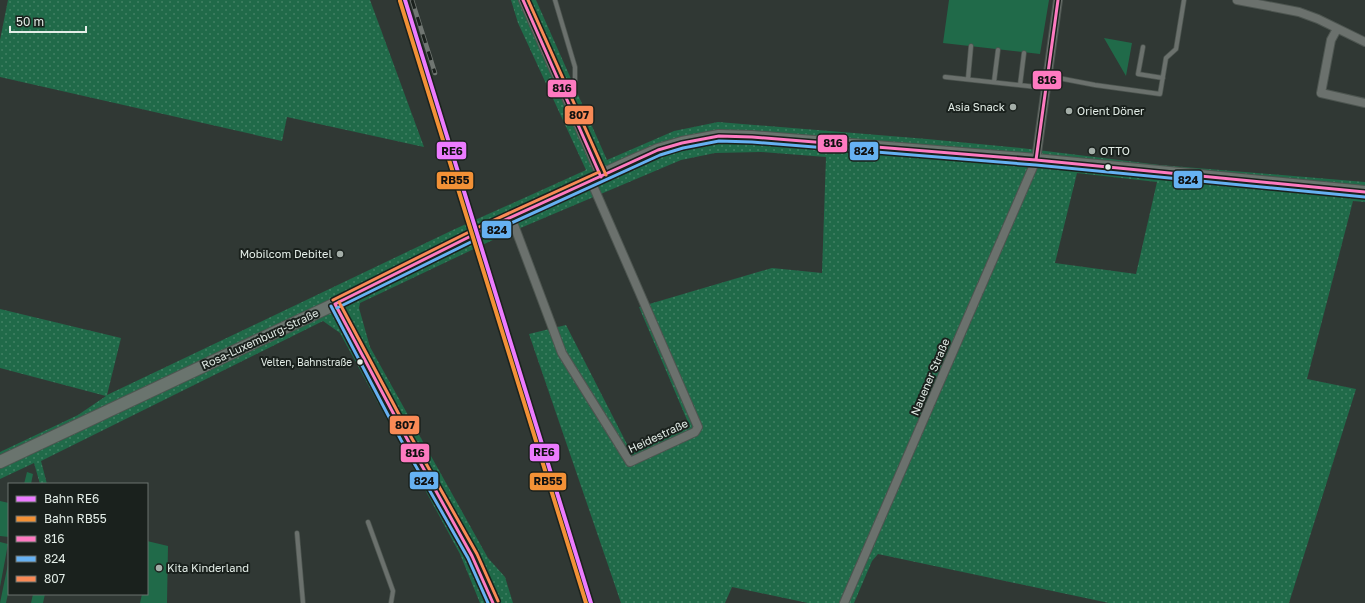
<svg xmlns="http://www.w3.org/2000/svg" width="1365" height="603" viewBox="0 0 1365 603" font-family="'Golos Text',sans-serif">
<defs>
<pattern id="grass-dots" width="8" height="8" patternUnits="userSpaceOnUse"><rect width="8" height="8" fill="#206a49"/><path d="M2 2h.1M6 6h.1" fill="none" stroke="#408063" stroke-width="1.8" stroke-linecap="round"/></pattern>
</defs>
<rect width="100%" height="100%" fill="#303834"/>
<path fill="url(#grass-dots)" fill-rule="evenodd" d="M8,0H370L424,147L287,117L282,141L0,77V40Z
M511,0H536L607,160L674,131L718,122L927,139L1021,148L1160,165L1365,182V202L1353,201L1307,379L1356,389L1289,603H1109L878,554L872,561L854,603H808L732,587L725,603H621L529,334L566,325L631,452L690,427L639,307L772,268L822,273L826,157L761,152L715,153L681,160L497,238L360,303L359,308L370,347L488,558L505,577L513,603H480L460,554L340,333L323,321L41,461L47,484H40L34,463L0,479V452L78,415L106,396L0,368V309L121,338L107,395L455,229L586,170L518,23ZM1077,173L1157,182L1136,274L1055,263Z"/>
<path fill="#206a49" d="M949,0H1049L1040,54L943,43Z
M1104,38L1132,43L1126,76Z
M27,472L33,474L31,484H24Z
M0,501L9,503V537L0,536Z
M147,541L168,546L167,603H140L142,594H147Z
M0,542L8,544L0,587Z
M9,559V589L6,603H0Z
M33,594H45L43,603H31Z"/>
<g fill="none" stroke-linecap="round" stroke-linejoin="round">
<defs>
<path id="lane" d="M555,0L575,67V90L565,96
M1143,47L1138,74L1163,78
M1048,76L1095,85L1160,94L1166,58L1176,49L1184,0
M945,77L1046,88
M968,79L971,46
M994,82L998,50
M1020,85L1024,53
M368,522L393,591L391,603
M297,533L303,603"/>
<path id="street" d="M523,0L601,177
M1237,0L1299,12L1318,19L1365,42
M1337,29L1331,40L1321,93L1365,103
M511,217L562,353L630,462L695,432L698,427L591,181
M844,603L1036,160L1058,0"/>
<path id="secondary" d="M335,304C366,363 397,423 430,481C452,521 478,560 493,603
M0,462L335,304L483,230L628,163L658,150L682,143L719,136L752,137L1036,160L1365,192"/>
</defs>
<use href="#lane" stroke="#4d5550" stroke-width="5.5"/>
<use href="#street" stroke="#4d5550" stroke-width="10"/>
<use href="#secondary" stroke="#4d5550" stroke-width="14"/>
<use href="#lane" stroke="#6b716d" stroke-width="4"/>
<use href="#street" stroke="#6b716d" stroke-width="8"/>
<use href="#secondary" stroke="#6a746e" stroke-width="12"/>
<defs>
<path id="rail" d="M412,0L435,73"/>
</defs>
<use href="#rail" stroke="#707672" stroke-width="4.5"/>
<use href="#rail" stroke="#1a211d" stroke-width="3" stroke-dasharray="9" stroke-linecap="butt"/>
<defs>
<path id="bus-1" d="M523,0L601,177
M1036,160L1058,0
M335,304L483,230L658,150L682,143L719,136L752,137L1036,160L1365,192
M335,304L406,437L472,556L493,603"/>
<path id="bus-2" d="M331,306L401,440L468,558L488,603
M337,308L485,235L660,155L683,148L719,141L752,142L1036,165L1365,197"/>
<path id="bus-3" d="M528,0L606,175
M333,300L481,226L599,172
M339,302L410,435L477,554L498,601"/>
</defs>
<use href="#bus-1" stroke="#1a211d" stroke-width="6"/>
<use href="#bus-2" stroke="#1a211d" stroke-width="6"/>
<use href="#bus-3" stroke="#1a211d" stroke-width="6"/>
<use href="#bus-1" stroke="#fe7ac1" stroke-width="3"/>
<use href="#bus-2" stroke="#66b1f2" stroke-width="3"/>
<use href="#bus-3" stroke="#f98a56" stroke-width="3"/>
<defs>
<path id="rail-1" d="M405,0L591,603"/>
<path id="rail-2" d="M400,1L586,603"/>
</defs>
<use href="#rail-1" stroke="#1a211d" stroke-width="7"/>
<use href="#rail-2" stroke="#1a211d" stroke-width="7"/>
<use href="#rail-1" stroke="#ec7bff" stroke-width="4"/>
<use href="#rail-2" stroke="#f39136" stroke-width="4"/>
</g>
<g fill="#a4aea8" stroke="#1a211d" stroke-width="1.5">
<circle cx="1013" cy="107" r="4"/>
<circle cx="1069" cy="111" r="4"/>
<circle cx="1092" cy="151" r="4"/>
<circle cx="340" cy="254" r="4"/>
<circle cx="159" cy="568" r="4"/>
</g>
<g fill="#e3ede7" stroke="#1a211d" stroke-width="1.5">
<circle cx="1108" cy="167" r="3.5"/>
<circle cx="360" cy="362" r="3.5"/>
</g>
<g text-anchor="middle" stroke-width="4" stroke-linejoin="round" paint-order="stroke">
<g font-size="10" fill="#e3ede7" stroke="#1a211d" text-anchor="end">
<text x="352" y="366">Velten, Bahnstraße</text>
</g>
<g font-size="11" fill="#e3ede7" stroke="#1a211d" text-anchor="start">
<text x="1005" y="111" text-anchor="end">Asia Snack</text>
<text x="1077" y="115">Orient Döner</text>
<text x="1100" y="155">OTTO</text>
<text x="332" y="258" text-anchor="end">Mobilcom Debitel</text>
<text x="167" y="572">Kita Kinderland</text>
</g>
<g font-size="11" fill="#e3ede7" stroke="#1a211d">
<text transform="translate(260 339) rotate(-25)" y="4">Rosa-Luxemburg-Straße</text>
<text transform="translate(930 377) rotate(-67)" y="4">Nauener Straße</text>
<text transform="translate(658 436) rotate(-25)" y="4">Heidestraße</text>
</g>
</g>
<g stroke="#1a211d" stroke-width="1.5">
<rect x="1032" y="70" width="30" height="20" rx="4" fill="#fe7ac1"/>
<rect x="547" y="79" width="30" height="19" rx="4" fill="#fe7ac1"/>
<rect x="564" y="105" width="30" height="20" rx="4" fill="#f98a56"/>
<rect x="817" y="134" width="31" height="19" rx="4" fill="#fe7ac1"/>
<rect x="436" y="141" width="31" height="19" rx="4" fill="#ec7bff"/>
<rect x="849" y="141" width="30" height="20" rx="4" fill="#66b1f2"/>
<rect x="1173" y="170" width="30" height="19" rx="4" fill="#66b1f2"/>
<rect x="436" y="171" width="38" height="19" rx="4" fill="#f39136"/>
<rect x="481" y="220" width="31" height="19" rx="4" fill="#66b1f2"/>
<rect x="389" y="415" width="31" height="20" rx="4" fill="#f98a56"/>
<rect x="529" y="443" width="31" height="19" rx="4" fill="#ec7bff"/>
<rect x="400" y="443" width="30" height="20" rx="4" fill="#fe7ac1"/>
<rect x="409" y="471" width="30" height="19" rx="4" fill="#66b1f2"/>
<rect x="529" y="472" width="38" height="19" rx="4" fill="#f39136"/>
</g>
<g font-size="11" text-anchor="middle" font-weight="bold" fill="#111">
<text x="1047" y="84">816</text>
<text x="562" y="92">816</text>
<text x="579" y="119">807</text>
<text x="833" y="147">816</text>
<text x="452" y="155">RE6</text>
<text x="864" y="155">824</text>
<text x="1188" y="184">824</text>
<text x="455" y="184">RB55</text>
<text x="497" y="234">824</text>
<text x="405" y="429">807</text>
<text x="544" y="456">RE6</text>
<text x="415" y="457">816</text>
<text x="424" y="485">824</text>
<text x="548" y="485">RB55</text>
</g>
<rect x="8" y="483" width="140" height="112" fill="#1a211d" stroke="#6a736e"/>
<rect x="16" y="496" width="20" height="6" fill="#ec7bff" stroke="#6a736e"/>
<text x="44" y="503" font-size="12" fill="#e3ede7">Bahn RE6</text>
<rect x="16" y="516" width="20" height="6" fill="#f39136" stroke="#6a736e"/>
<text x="44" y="523" font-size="12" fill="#e3ede7">Bahn RB55</text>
<rect x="16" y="536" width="20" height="6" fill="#fe7ac1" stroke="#6a736e"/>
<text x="44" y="543" font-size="12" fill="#e3ede7">816</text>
<rect x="16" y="556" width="20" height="6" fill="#66b1f2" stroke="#6a736e"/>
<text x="44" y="563" font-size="12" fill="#e3ede7">824</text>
<rect x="16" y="576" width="20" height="6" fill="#f98a56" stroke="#6a736e"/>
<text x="44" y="583" font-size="12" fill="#e3ede7">807</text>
<path d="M10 26v6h76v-6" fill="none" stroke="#e3ede7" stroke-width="2"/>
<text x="16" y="26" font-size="12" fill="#e3ede7" stroke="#1a211d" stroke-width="3" paint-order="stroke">50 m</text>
</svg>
